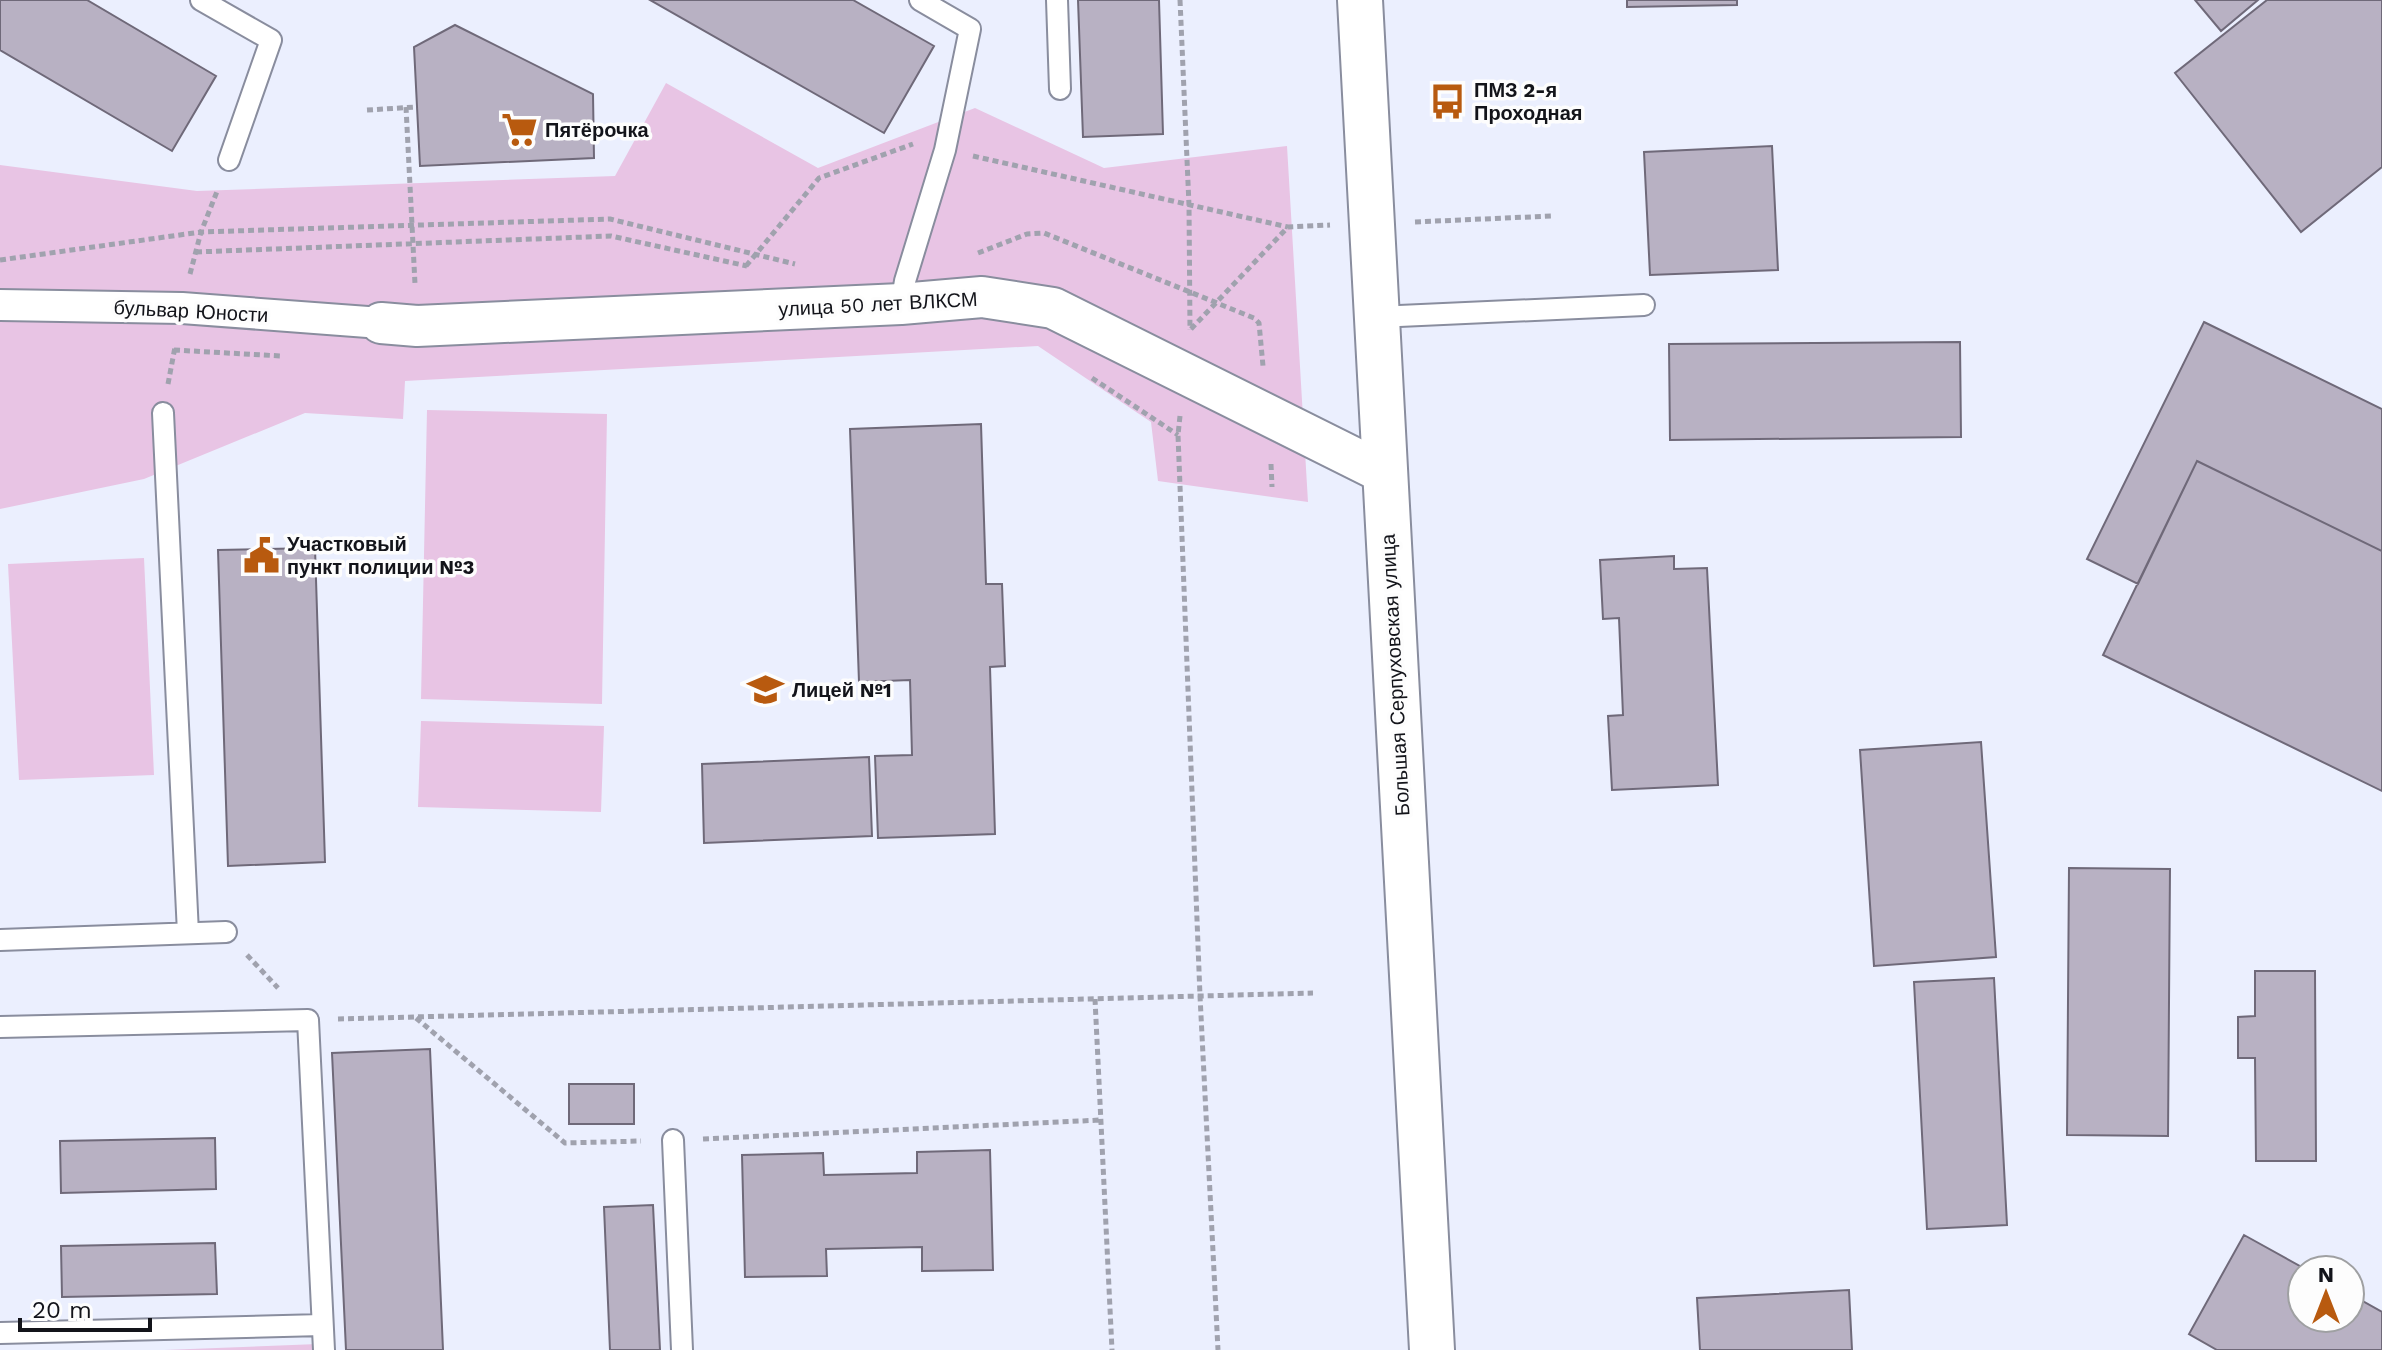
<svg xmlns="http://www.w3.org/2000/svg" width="2382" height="1350" viewBox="0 0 2382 1350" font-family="'Work Sans',sans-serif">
<rect width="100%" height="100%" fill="#ebeffe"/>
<path fill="#e8c4e4" d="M666,83L818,168L975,108L1104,168L1287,146L1308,502L1158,481L1151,422L1038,346L405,381L403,419L305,413L144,479L0,509V165L197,191L615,176Z
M427,410L607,414L602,704L421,699Z
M144,558L154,775L19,780L8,564Z
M421,721L604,726L601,812L418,807Z
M318,1344V1350H164Z"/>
<path fill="#b8b1c3" stroke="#6f6979" stroke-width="2" d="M0,0H87L216,76L172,151L0,50Z
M650,0H853L934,46L884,133Z
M1078,0H1159L1163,134L1083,137Z
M1627,0H1737V5L1627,7Z
M2195,0H2258L2221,31Z
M2267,0H2382V167L2301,232L2175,73Z
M455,25L593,94L594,158L420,166L414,47Z
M1772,146L1778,270L1650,275L1644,152Z
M2204,322L2382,409V551L2197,461L2138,584L2087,559Z
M1960,342L1961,437L1670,440L1669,344Z
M981,424L986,584H1002L1005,666L990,667L995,834L878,838L875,756L912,755L910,680L859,682L850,429Z
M2197,461L2382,551V791L2103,655Z
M315,548L325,862L228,866L218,550Z
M1674,556V569L1707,568L1718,785L1612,790L1608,716L1623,715L1619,618L1603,619L1600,560Z
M1981,742L1996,957L1874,966L1860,750Z
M869,757L872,836L704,843L702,764Z
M2069,868L2170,869L2168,1136L2067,1135Z
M2255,971H2315L2316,1161H2256L2255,1058H2238V1017L2255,1016Z
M1994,978L2007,1225L1927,1229L1914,982Z
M430,1049L443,1350H346L332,1053Z
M569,1084H634V1124H569Z
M215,1138L216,1189L61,1193L60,1141Z
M990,1150L993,1270L922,1271V1247L826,1249L827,1276L745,1277L742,1155L823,1153L824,1175L917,1173V1152Z
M653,1205L660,1350H610L604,1207Z
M2244,1235L2307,1270H2302V1318H2350V1294L2382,1312V1350H2217L2189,1334Z
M215,1243L217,1294L62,1297L61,1246Z
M1849,1290L1852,1350H1700L1697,1298Z"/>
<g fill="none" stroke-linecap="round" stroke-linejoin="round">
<defs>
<path id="service" d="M201,0L271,40L229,160
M1057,0L1060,89
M901,304L905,281L945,150L970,29L920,0
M1377,317L1644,305
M163,413L188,933
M0,940L226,932
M0,1027L308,1020L324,1350
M673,1140L682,1350
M0,1333L322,1325"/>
<path id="pedestrian" d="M0,305L182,308L381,323"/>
<path id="minor" d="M381,323L417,326L901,304L982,297L1053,308L1384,473"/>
<path id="primary" d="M1360,0L1432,1350"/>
</defs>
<use href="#service" stroke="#898d9e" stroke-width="24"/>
<use href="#pedestrian" stroke="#898d9e" stroke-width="34"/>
<use href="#minor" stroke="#898d9e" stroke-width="44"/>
<use href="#primary" stroke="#898d9e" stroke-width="48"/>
<path stroke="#a0a2ae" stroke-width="5" stroke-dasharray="6 4" stroke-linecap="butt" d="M1180,0L1189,205L1190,330
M406,107L415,284
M367,110L417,107
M973,156L1288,227
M1415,222L1551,216
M196,252L611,236L747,266
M978,253L1027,234L1044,233L1254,318L1259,323L1263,366
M0,260L201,232L610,219L795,264
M746,266L819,178L913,144
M190,274L201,232L218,189
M1191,329L1288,227L1330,225
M174,350L281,356
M1092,378L1178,435
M168,384L175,347
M1180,416L1178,435L1200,996L1218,1350
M1271,464L1272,487
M247,955L278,988
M1095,999L1112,1350
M416,1018L565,1143L641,1141
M338,1019L1313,993
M703,1139L1101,1120"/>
<use href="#service" stroke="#fff" stroke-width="20"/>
<use href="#pedestrian" stroke="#fff" stroke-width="30"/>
<use href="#minor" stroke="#fff" stroke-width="40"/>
<use href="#primary" stroke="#fff" stroke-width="44"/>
</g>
<defs>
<symbol id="bus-bare" viewBox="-9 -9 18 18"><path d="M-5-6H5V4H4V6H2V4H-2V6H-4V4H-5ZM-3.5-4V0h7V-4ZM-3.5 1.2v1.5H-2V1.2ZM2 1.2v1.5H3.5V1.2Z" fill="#b85a0f" stroke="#fdfdfd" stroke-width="2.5" paint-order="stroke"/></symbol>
<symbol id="supermarket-bare" viewBox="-9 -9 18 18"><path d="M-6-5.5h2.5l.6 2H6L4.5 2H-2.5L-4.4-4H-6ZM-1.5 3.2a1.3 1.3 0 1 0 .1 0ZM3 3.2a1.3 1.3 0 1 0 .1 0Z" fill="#b85a0f" stroke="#fdfdfd" stroke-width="2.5" paint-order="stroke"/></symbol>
<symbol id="civic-bare" viewBox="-9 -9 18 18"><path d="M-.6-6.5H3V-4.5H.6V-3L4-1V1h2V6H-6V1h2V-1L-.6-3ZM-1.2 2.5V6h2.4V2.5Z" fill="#b85a0f" stroke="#fdfdfd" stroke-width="2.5" paint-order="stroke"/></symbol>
<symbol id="school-bare" viewBox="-9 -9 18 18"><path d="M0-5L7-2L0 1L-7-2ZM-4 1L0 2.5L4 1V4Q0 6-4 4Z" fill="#b85a0f" stroke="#fdfdfd" stroke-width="2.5" paint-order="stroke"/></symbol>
</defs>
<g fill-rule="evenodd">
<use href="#bus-bare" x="1422" y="76" width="51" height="51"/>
<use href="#supermarket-bare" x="494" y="104" width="51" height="51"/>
<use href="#civic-bare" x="236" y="530" width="51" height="51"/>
<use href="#school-bare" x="740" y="664" width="51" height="51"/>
</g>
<g text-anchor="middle" stroke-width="7" stroke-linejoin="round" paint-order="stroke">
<g font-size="20" font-weight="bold" fill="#13141a" stroke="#fdfdfd" text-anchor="start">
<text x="1474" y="97">ПМЗ 2-я<tspan x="1474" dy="23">Проходная</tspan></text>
<text x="545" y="137">Пятёрочка</text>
<text x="287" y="551">Участковый<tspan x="287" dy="23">пункт полиции №3</tspan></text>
<text x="792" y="697">Лицей №1</text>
</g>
<g font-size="20" fill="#13141a" stroke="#fdfdfd">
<text transform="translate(878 304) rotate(-3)" y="7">улица 50 лет ВЛКСМ</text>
<text transform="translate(191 311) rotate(3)" y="7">бульвар Юности</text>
<text transform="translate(1395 675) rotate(-93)" y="7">Большая Серпуховская улица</text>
</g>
</g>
<g transform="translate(2326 1294)"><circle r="38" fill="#fdfdfd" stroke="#9fa0a2" stroke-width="2"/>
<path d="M0-6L14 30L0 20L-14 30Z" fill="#b85a0f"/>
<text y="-12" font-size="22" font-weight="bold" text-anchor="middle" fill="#13141a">N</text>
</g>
<path d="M20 1318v12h130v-12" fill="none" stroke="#13141a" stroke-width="4"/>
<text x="32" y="1318" font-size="24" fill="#13141a" stroke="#fdfdfd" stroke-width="6" paint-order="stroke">20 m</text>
</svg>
